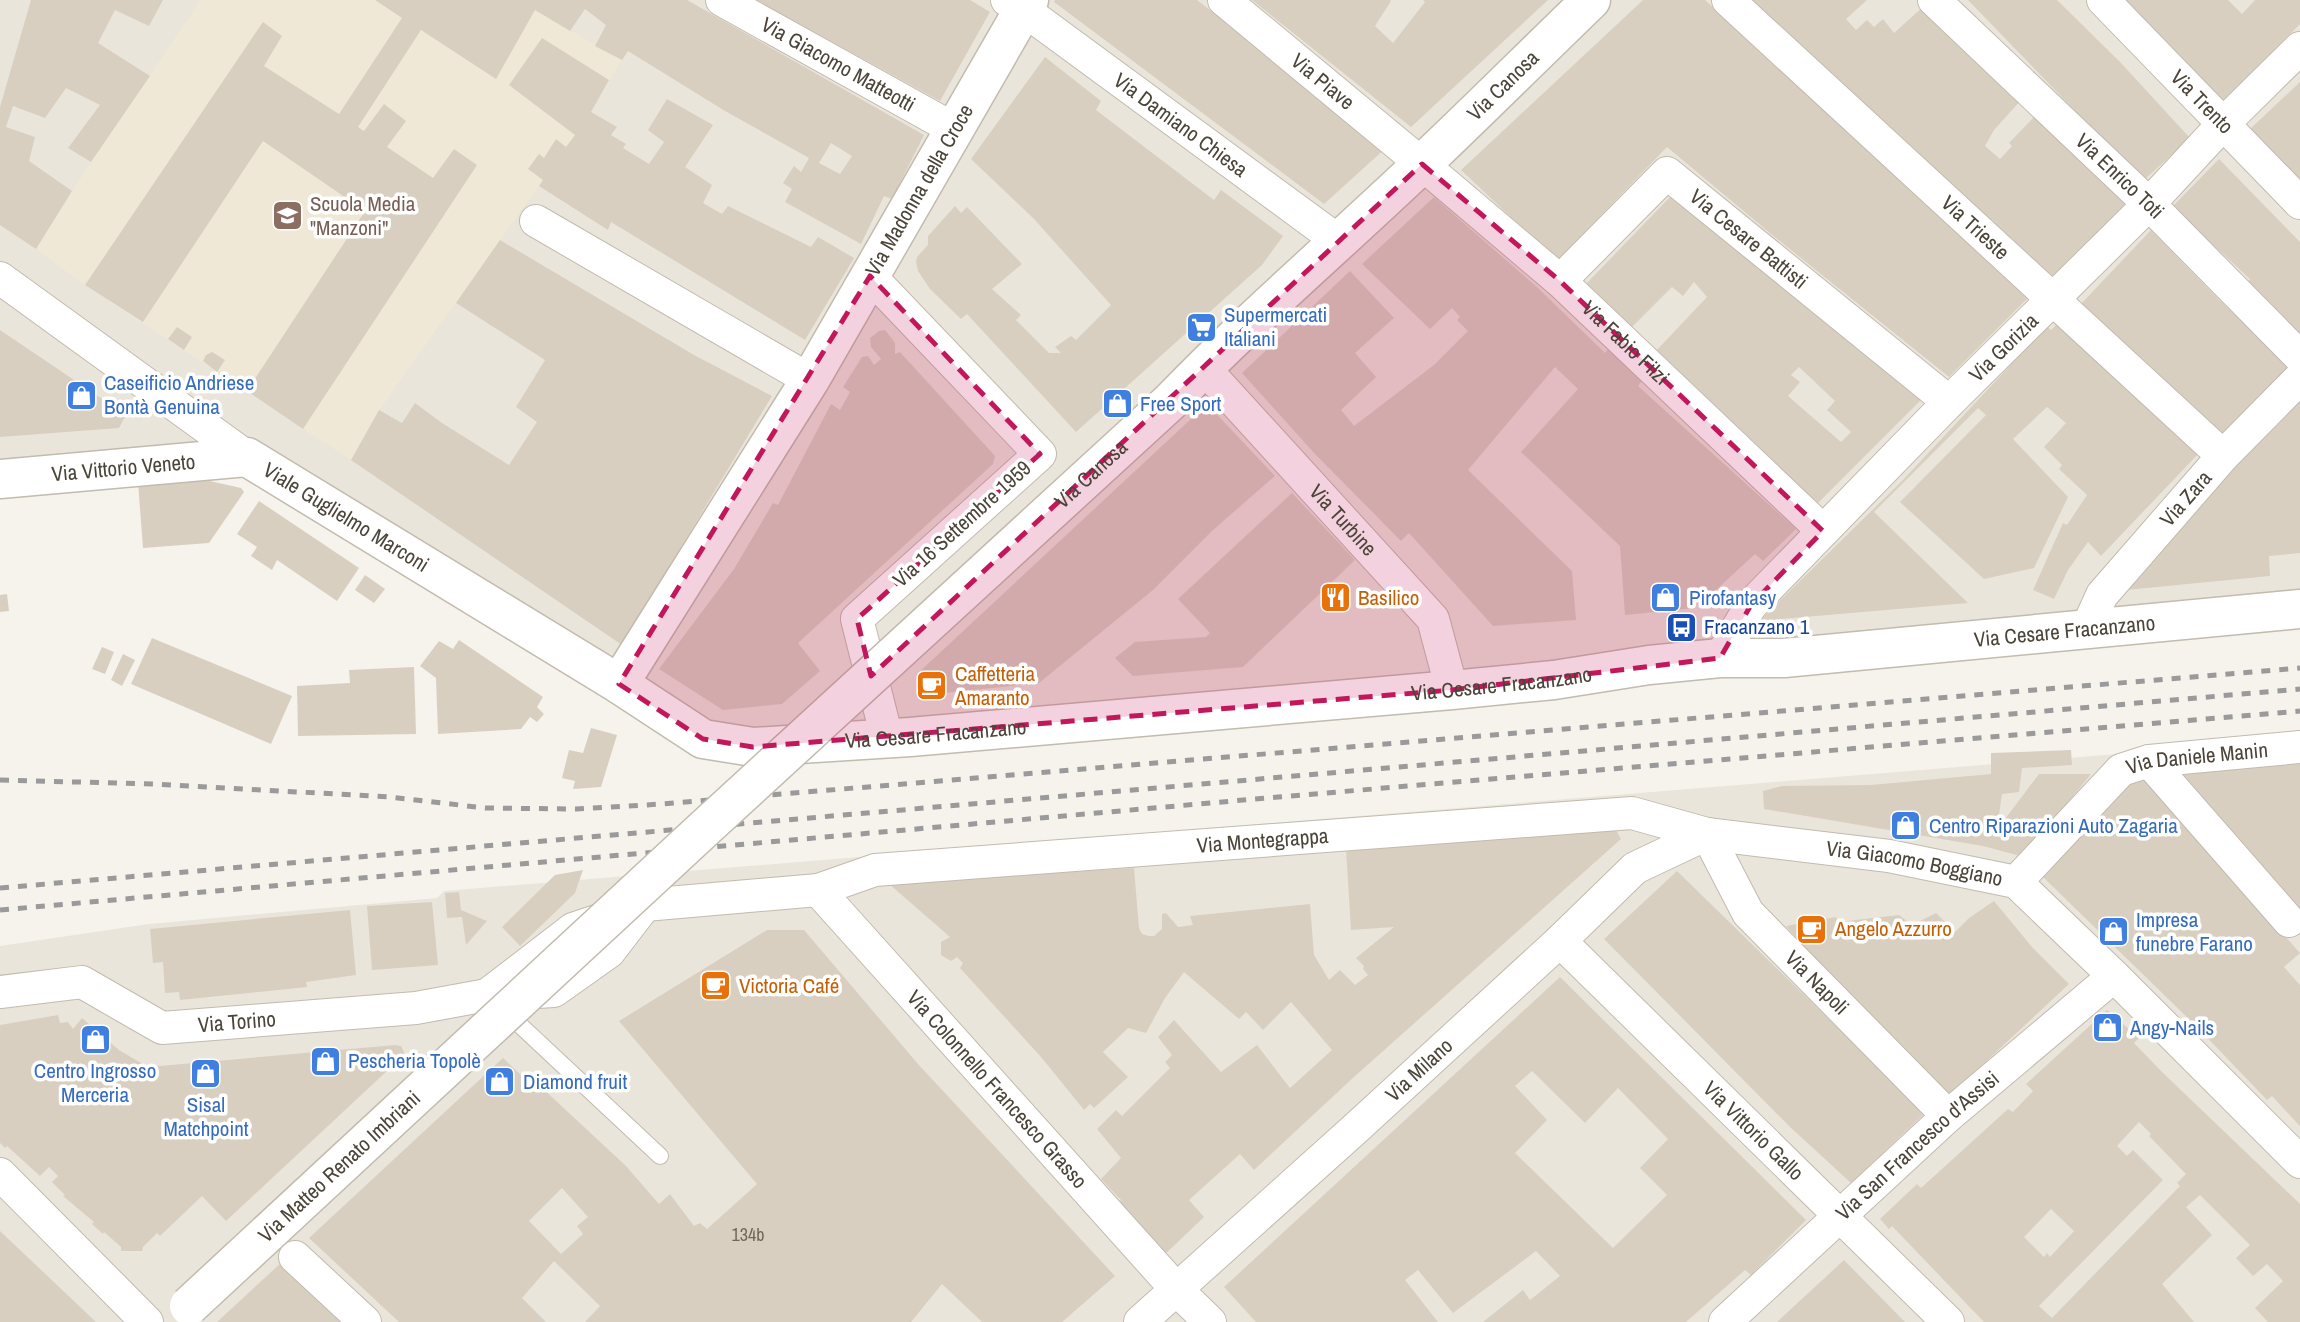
<svg xmlns="http://www.w3.org/2000/svg" width="2300" height="1322" viewBox="0 0 2300 1322" font-family="'Archivo Narrow',sans-serif">
<rect width="100%" height="100%" fill="#f6f3ec"/>
<path fill="#eae5da" d="M0,0H2300V607L735,741L256,454L0,476Z
M2300,739V1322H0V946L149,924L437,898L444,891Z"/>
<path fill="#efe8d6" d="M201,0H518L622,60L575,135L379,410L351,460L85,285L36,249L91,162Z"/>
<path fill="#d8cfc1" fill-rule="evenodd" d="M31,0H163L149,26L115,10L98,43L150,76L91,162L68,148L100,105L66,88L45,118L13,106L6,127L35,137L29,161L72,191L36,249L0,225V107Z
M375,0H687L924,135L892,199L884,196L861,244L785,202L792,189L783,183L794,166L801,172L809,158L725,111L628,51L622,60L595,46L606,25L585,9L570,31L535,10L496,79L421,30L358,127L364,131L384,104L406,121L387,147L433,178L454,149L477,165L303,429L247,391L365,211L263,141L143,322L85,285L263,22L282,36L264,66L339,114L402,18ZM831,143L852,156L840,174L819,163Z
M756,0H970L990,12L940,101Z
M1055,0H1197L1387,147L1324,204L1054,2Z
M1252,0H1390L1391,1L1375,26L1393,43L1425,2L1423,0H1548L1411,127Z
M1643,0H1705L2028,298L1949,377L1771,234L1667,147L1557,261L1461,170Z
M1752,0H1867L1846,19L1856,30L1867,20L1874,27L1883,19L1894,33L1925,5L2021,100L1994,130L1985,146L2000,159L2012,146L2009,143L2036,115L2125,204L2051,279Z
M1968,0H2057L2121,63L2190,138L2143,181Z
M2121,0H2228L2242,14L2255,0H2300V24L2223,103Z
M542,38L609,80L591,112L617,127L611,135L626,144L623,148L649,164L664,142L648,130L667,99L713,125L685,167L712,185L703,203L722,214L728,206L811,247L818,237L854,258L805,340L611,222L608,230L539,186L543,180L528,169L539,154L544,158L556,139L566,147L575,135L509,85Z
M1045,57L1101,101L1096,110L1214,200L1221,190L1283,236L1262,265L1076,432L967,314L961,319L930,289L918,271L916,262L917,257L928,245V236L955,206L961,213L967,207L1022,264L992,289L1021,315L1016,320L1049,353H1061L1055,347L1071,336L1076,340L1111,305L1034,219L971,159Z
M2300,82V179L2248,131Z
M2219,159L2300,242V337L2247,282L2250,279L2172,207Z
M1673,194L1923,398L1818,503L1655,352L1707,297L1694,282L1683,296L1672,287L1631,328L1583,287ZM1799,367L1835,401L1827,410L1851,432L1841,442L1788,396L1800,382L1791,375Z
M1434,197L1538,288L1605,353L1609,348L1642,381L1638,386L1796,529L1763,561L1755,554L1705,600L1693,603L1694,608L1625,615L1620,546L1521,452L1578,389L1555,367L1468,470L1572,571L1576,620L1493,626L1409,533L1401,541L1315,454L1242,373L1350,271L1394,318L1355,353L1376,377L1341,410L1351,422L1354,426L1434,365L1468,331L1457,320L1460,317L1452,308L1430,329L1362,264Z
M2151,230L2220,301L2291,367L2221,434L2079,306Z
M500,240L694,355L772,396L622,645L351,460L379,410L402,423L415,403L442,423L509,465L537,422L516,407L545,360L456,303Z
M2057,324L2199,453L2101,556L2088,542L2068,570L2054,599L2033,590L2063,523L2067,525L2087,495L2059,469L2062,465L2044,447L2066,423L2047,407L2013,439L2068,497L2034,568L1984,579L1900,502L1986,415L1978,408L1874,512L1968,603L1759,621L1903,480L2047,326L2051,330Z
M177,327L192,337L184,350L168,339Z
M0,330L126,415L119,428L0,437Z
M885,330L895,343V354L900,352L995,456L993,464L798,643L820,671L782,704L723,710L659,669L734,569L773,503L778,505L831,404L840,410L850,392L843,387L862,357L868,356L874,365L881,359L871,347L870,338L879,331Z
M212,352L225,360L217,372L203,361L206,355Z
M2300,401V553L2269,556L2270,576L2126,590L2199,503Z
M1207,404L1275,476L1213,530L1153,590L1039,683L925,695L916,675Z
M192,477L241,488L244,492L209,543L143,548L138,482Z
M1292,493L1355,560L1243,667L1133,676L1115,658L1135,642L1206,637L1210,633L1178,599Z
M259,501L359,568L337,601L277,560L272,570L251,556L257,547L237,534Z
M365,575L385,589L374,603L355,590Z
M7,594L9,611L0,612V595Z
M152,638L292,696L271,744L131,684Z
M459,640L543,697L537,707L544,714L537,722L530,717L521,729L438,734L436,678L420,666L439,641L453,649Z
M102,647L114,652L105,674L92,669Z
M123,654L135,660L122,686L111,680Z
M414,667L416,734L298,736L297,686L350,683L349,670Z
M591,728L617,735L601,787L573,789L575,781L562,778L569,750L583,753Z
M2071,750L2072,765L2022,768L2019,792L2002,794L1998,822L2002,823L2039,774H2091L2024,857L1983,846L1764,809L1763,791L1782,786L1871,785L1991,774V753Z
M2300,756V911L2232,835L2179,771Z
M2140,774L2300,953L2284,967L2300,985V1126L2272,1096L2267,1100L2196,1026L2043,877L2111,802Z
M1615,828L1621,839L1354,1077L1254,1170L1240,1154L1189,1200L1204,1217L1161,1258L1113,1207L1121,1200L1101,1179L1121,1158L1097,1129L1116,1110L1122,1116L1170,1068L1165,1062L1172,1055L1158,1037L1174,1020L1221,1072L1257,1045L1290,1088L1332,1050L1291,1002L1263,1030L1246,1012L1239,1019L1184,972L1165,998L1146,1033L1128,1028L1103,1052L1128,1077L1094,1108L1090,1104L1084,1110L1041,1057L960,968L963,963L957,957L951,961L941,955V942L950,937L888,883L1134,868L1139,928L1142,934L1149,936H1154L1162,929V914L1166,913L1178,927L1193,925L1190,916L1310,904L1314,955L1329,980L1340,970L1355,985L1368,975L1363,969L1364,966L1356,958L1394,927L1351,930L1346,849Z
M583,870L575,893L520,946L502,927L555,875Z
M1677,871L1925,1113L1851,1183L1790,1127L1604,939Z
M459,892L461,910L487,921L466,945L462,917L447,918L445,893Z
M1994,901L2032,947L2069,984L1950,1095L1852,1000L1786,926L1836,917L1838,922L1899,915L1912,925L1936,913L1955,932L1969,918Z
M432,902L438,965L372,970L367,906Z
M350,910L356,975L306,982L307,987L180,1000L179,992L165,993L163,962L153,963L150,929Z
M767,930H804L918,1064L1115,1276L1062,1322H982L942,1284L911,1322H585L600,1306L554,1261L522,1298L546,1322H399L309,1238L503,1058L522,1076L525,1072L626,1166L659,1204L670,1194L694,1226L700,1223L707,1229L757,1184L619,1021ZM562,1188L588,1217L577,1226L583,1234L561,1254L529,1221Z
M1560,977L1806,1220L1751,1275L1745,1270L1686,1322H1483L1523,1290L1530,1300L1560,1276L1536,1251L1453,1313L1418,1270L1405,1280L1438,1322H1256L1224,1287ZM1532,1071L1585,1123L1618,1088L1668,1139L1640,1168L1667,1195L1613,1248L1515,1153L1547,1120L1515,1086Z
M2107,1010L2139,1038L2134,1043L2162,1072L2300,1204V1322H2268L2255,1308L2283,1281L2267,1264L2253,1276L2236,1258L2250,1245L2200,1195L2186,1207L2212,1235L2162,1284L2194,1322H1984L1892,1226L1889,1229L1880,1219L1917,1184L1921,1188L2008,1109L2013,1112L2033,1091L2026,1084ZM2139,1122L2151,1134L2149,1136L2186,1174L2177,1183L2180,1186L2052,1318L2039,1306L2163,1180L2133,1150L2127,1156L2117,1146ZM2051,1209L2074,1231L2050,1257L2047,1253L2044,1257L2024,1237Z
M58,1015L60,1023L68,1022L73,1029L82,1018L119,1050L148,1067L395,1045L401,1046L404,1052L403,1056L226,1221L202,1196L160,1236L157,1233L143,1247L142,1251H121V1247L104,1232L103,1234L92,1224L94,1222L63,1196L65,1195L52,1182L58,1176L49,1167L40,1176L7,1146L5,1148L0,1143V1025Z
M0,1231L96,1322H0Z
M1844,1260L1905,1322H1777Z
M282,1262L344,1322H217Z"/>
<g fill="none" stroke-linecap="round" stroke-linejoin="round">
<defs>
<path id="service" d="M506,1012L660,1156"/>
<g id="minor">
<path id="s1" d="M722,0L954,129"/>
<path id="s2" d="M1007,0L1024,10L1337,240"/>
<path id="s3" d="M1224,0L1422,164L1560,281L1823,531"/>
<path id="s4" d="M1728,0L2223,456"/>
<path id="s5" d="M1934,0L2149,204L2300,357"/>
<path id="s6" d="M2103,0L2300,203"/>
<path d="M536,221L810,380"/>
<path d="M870,276L1040,454L857,619L887,738"/>
<path d="M0,278L247,457"/>
<path id="s7" d="M1560,281L1667,173L1949,402"/>
<path id="s8" d="M1204,368L1433,619L1452,690"/>
<path id="s9" d="M2087,628L2102,595L2223,456L2300,378"/>
<path id="s10" d="M1720,658L1751,605L1949,402L2149,204L2224,123L2300,48"/>
<path d="M2149,761L2289,921"/>
<path id="s11" d="M1707,834L1748,913L1948,1116"/>
<path id="s12" d="M2016,882L2121,770L2149,761L2300,747"/>
<path id="s13" d="M818,890L1177,1290L1210,1322"/>
<path id="s14" d="M1560,941L1948,1322"/>
<path id="s15" d="M0,992L82,982L162,1028L416,1008L487,995L554,991L609,952L645,905"/>
<path id="s16" d="M487,995L573,929L645,905L818,890L875,870L1632,813L1707,834L1889,856L2016,882L2114,976L2300,1162"/>
<path d="M0,1174L147,1322"/>
<path d="M295,1257L365,1322"/>
<path id="s17" d="M1140,1322L1355,1129L1560,941L1635,868L1707,834"/>
<path id="s18" d="M1725,1322L1948,1116L2114,976"/>
</g>
<g id="tertiary">
<path id="s19" d="M1171,401C1251,318 1339,243 1423,163C1479,110 1535,54 1591,0"/>
<path id="s20" d="M0,479L247,457L619,684L703,739L753,747L910,737L1452,690L1554,680L1649,665L1720,658H1784L2300,609"/>
<path id="s21" d="M619,684L810,380L1029,0"/>
</g>
</defs>
<use href="#service" stroke="#c2bbae" stroke-width="18"/>
<use href="#minor" stroke="#c2bbae" stroke-width="34"/>
<use href="#tertiary" stroke="#c2bbae" stroke-width="41"/>
<use href="#service" stroke="#fff" stroke-width="16"/>
<use href="#minor" stroke="#fff" stroke-width="32"/>
<use href="#tertiary" stroke="#fff" stroke-width="38"/>
<path stroke="#9a9a9a" stroke-width="5" stroke-dasharray="9 9" stroke-linecap="butt" d="M0,780L153,784L390,797L485,808L576,809L662,804L2300,668
M0,888L2300,689
M0,910L1278,797L2300,711"/>
<defs>
<g id="tertiary-bridge">
<path id="s22" d="M189,1306L706,827L1171,401"/>
</g>
</defs>
<use href="#tertiary-bridge" stroke="#c2bbae" stroke-width="41" stroke-linecap="butt"/>
<use href="#tertiary-bridge" stroke="#fff" stroke-width="38"/>
</g>
<path fill="#c2185b" fill-opacity="0.2" stroke="#c2185b" stroke-width="5" stroke-dasharray="14 9" stroke-linejoin="round" d="M1422,164L1560,281L1823,531L1751,605L1720,658L1452,690L753,747L703,739L619,684L870,276L1040,454L857,619L871,676Z"/>
<defs>
<symbol id="school-square" viewBox="-11 -11 22 22"><rect x="-9" y="-9" width="18" height="18" rx="4" fill="#8d6e63" stroke="#fff"/><path d="M0-5L7-2L0 1L-7-2ZM-4 1L0 2.5L4 1V4Q0 6-4 4Z" fill="#fff"/></symbol>
<symbol id="supermarket-square" viewBox="-11 -11 22 22"><rect x="-9" y="-9" width="18" height="18" rx="4" fill="#3f7fe0" stroke="#fff"/><path d="M-6-5.5h2.5l.6 2H6L4.5 2H-2.5L-4.4-4H-6ZM-1.5 3.2a1.3 1.3 0 1 0 .1 0ZM3 3.2a1.3 1.3 0 1 0 .1 0Z" fill="#fff"/></symbol>
<symbol id="shop-square" viewBox="-11 -11 22 22"><rect x="-9" y="-9" width="18" height="18" rx="4" fill="#3f7fe0" stroke="#fff"/><path d="M-5-2.5h2.3a2.7 3.5 0 0 1 5.4 0H5L5.5 6h-11ZM-1.5-2.5h3a1.5 2.3 0 0 0-3 0Z" fill="#fff"/></symbol>
<symbol id="restaurant-square" viewBox="-11 -11 22 22"><rect x="-9" y="-9" width="18" height="18" rx="4" fill="#e8710a" stroke="#fff"/><path d="M-5-6h1v4h1v-4h1v4h1v-4h1v5L-1.5 .5V6h-2V.5L-5-1ZM5-6V6H3V1.5H1.5Q1.5-4 5-6Z" fill="#fff"/></symbol>
<symbol id="bus-square" viewBox="-11 -11 22 22"><rect x="-9" y="-9" width="18" height="18" rx="4" fill="#1a4fb4" stroke="#fff"/><path d="M-5-6H5V4H4V6H2V4H-2V6H-4V4H-5ZM-3.5-4V0h7V-4ZM-3.5 1.2v1.5H-2V1.2ZM2 1.2v1.5H3.5V1.2Z" fill="#fff"/></symbol>
<symbol id="cafe-square" viewBox="-11 -11 22 22"><rect x="-9" y="-9" width="18" height="18" rx="4" fill="#e8710a" stroke="#fff"/><path d="M-5.5-4.5H6V0H3Q3 3.5 0 3.5H-2.5Q-5.5 3.5-5.5 0ZM3-3.2v2h1.7v-2ZM-6 4.5H4V6H-6Z" fill="#fff"/></symbol>
</defs>
<g fill-rule="evenodd">
<use href="#school-square" x="270" y="198" width="35" height="35"/>
<use href="#supermarket-square" x="1184" y="310" width="35" height="35"/>
<use href="#shop-square" x="64" y="378" width="35" height="35"/>
<use href="#shop-square" x="1100" y="386" width="35" height="35"/>
<use href="#restaurant-square" x="1318" y="580" width="35" height="35"/>
<use href="#shop-square" x="1648" y="580" width="35" height="35"/>
<use href="#bus-square" x="1664" y="610" width="35" height="35"/>
<use href="#cafe-square" x="914" y="668" width="35" height="35"/>
<use href="#shop-square" x="1888" y="808" width="35" height="35"/>
<use href="#cafe-square" x="1794" y="912" width="35" height="35"/>
<use href="#shop-square" x="2096" y="914" width="35" height="35"/>
<use href="#cafe-square" x="698" y="968" width="35" height="35"/>
<use href="#shop-square" x="2090" y="1010" width="35" height="35"/>
<use href="#shop-square" x="78" y="1022" width="35" height="35"/>
<use href="#shop-square" x="308" y="1044" width="35" height="35"/>
<use href="#shop-square" x="188" y="1056" width="35" height="35"/>
<use href="#shop-square" x="482" y="1064" width="35" height="35"/>
</g>
<g text-anchor="middle" stroke-width="7" stroke-linejoin="round" paint-order="stroke">
<g font-size="18" fill="#6e675b">
<text x="748" y="1241">134b</text>
</g>
<g font-size="21" fill="#4b4439" stroke="#fff">
<text dy="7" stroke="none"><textPath href="#s1" startOffset="133">Via Giacomo Matteotti</textPath></text>
<text dy="7" stroke="none"><textPath href="#s3" startOffset="128">Via Piave</textPath></text>
<text dy="7" stroke="none"><textPath href="#s19" startOffset="458">Via Canosa</textPath></text>
<text dy="7" stroke="none"><textPath href="#s6" startOffset="142">Via Trento</textPath></text>
<text dy="7" stroke="none"><textPath href="#s2" startOffset="214">Via Damiano Chiesa</textPath></text>
<text dy="7" stroke="none"><textPath href="#s5" startOffset="256">Via Enrico Toti</textPath></text>
<text dy="7" stroke="none"><textPath href="#s21" startOffset="578">Via Madonna della Croce</textPath></text>
<text dy="7" stroke="none"><textPath href="#s4" startOffset="336">Via Trieste</textPath></text>
<text dy="7" stroke="none"><textPath href="#s7" startOffset="257">Via Cesare Battisti</textPath></text>
<text dy="7" stroke="none"><textPath href="#s3" startOffset="528">Via Fabio Filzi</textPath></text>
<text dy="7" stroke="none"><textPath href="#s10" startOffset="422">Via Gorizia</textPath></text>
<text dy="7" stroke="none"><textPath href="#s20" startOffset="124">Via Vittorio Veneto</textPath></text>
<text dy="7" stroke="none"><textPath href="#s22" startOffset="1227">Via Canosa</textPath></text>
<text dy="7" stroke="none"><textPath href="#s9" startOffset="164">Via Zara</textPath></text>
<text dy="7" stroke="none"><textPath href="#s20" startOffset="364">Viale Guglielmo Marconi</textPath></text>
<text dy="7" stroke="none"><textPath href="#s8" startOffset="206">Via Turbine</textPath></text>
<text transform="translate(962 524) rotate(-42)" y="7">Via 16 Settembre 1959</text>
<text dy="7" stroke="none"><textPath href="#s20" startOffset="2152">Via Cesare Fracanzano</textPath></text>
<text dy="7" stroke="none"><textPath href="#s20" startOffset="1586">Via Cesare Fracanzano</textPath></text>
<text dy="7" stroke="none"><textPath href="#s20" startOffset="1018">Via Cesare Fracanzano</textPath></text>
<text dy="7" stroke="none"><textPath href="#s12" startOffset="231">Via Daniele Manin</textPath></text>
<text dy="7" stroke="none"><textPath href="#s16" startOffset="807">Via Montegrappa</textPath></text>
<text dy="7" stroke="none"><textPath href="#s16" startOffset="1465">Via Giacomo Boggiano</textPath></text>
<text dy="7" stroke="none"><textPath href="#s11" startOffset="187">Via Napoli</textPath></text>
<text dy="7" stroke="none"><textPath href="#s15" startOffset="250">Via Torino</textPath></text>
<text dy="7" stroke="none"><textPath href="#s17" startOffset="376">Via Milano</textPath></text>
<text dy="7" stroke="none"><textPath href="#s13" startOffset="268">Via Colonnello Francesco Grasso</textPath></text>
<text dy="7" stroke="none"><textPath href="#s14" startOffset="271">Via Vittorio Gallo</textPath></text>
<text dy="7" stroke="none"><textPath href="#s18" startOffset="261">Via San Francesco d'Assisi</textPath></text>
<text dy="7" stroke="none"><textPath href="#s22" startOffset="205">Via Matteo Renato Imbriani</textPath></text>
</g>
<g font-size="21" fill="#785e54" stroke="#fff" text-anchor="start">
<text x="310" y="211">Scuola Media<tspan x="310" dy="24">"Manzoni"</tspan></text>
</g>
<g font-size="21" fill="#366cbe" stroke="#fff" text-anchor="start">
<text x="1224" y="322">Supermercati<tspan x="1224" dy="24">Italiani</tspan></text>
<text x="104" y="390">Caseificio Andriese<tspan x="104" dy="24">Bontà Genuina</tspan></text>
<text x="1140" y="411">Free Sport</text>
<text x="1689" y="605">Pirofantasy</text>
<text x="1929" y="833">Centro Riparazioni Auto Zagaria</text>
<text x="2136" y="927">Impresa<tspan x="2136" dy="24">funebre Farano</tspan></text>
<text x="2130" y="1035">Angy-Nails</text>
<text x="348" y="1068">Pescheria Topolè</text>
<text x="95" y="1078" text-anchor="middle">Centro Ingrosso<tspan x="95" dy="24">Merceria</tspan></text>
<text x="523" y="1089">Diamond fruit</text>
<text x="206" y="1112" text-anchor="middle">Sisal<tspan x="206" dy="24">Matchpoint</tspan></text>
</g>
<g font-size="21" fill="#c56008" stroke="#fff" text-anchor="start">
<text x="1358" y="605">Basilico</text>
<text x="955" y="681">Caffetteria<tspan x="955" dy="24">Amaranto</tspan></text>
<text x="1835" y="936">Angelo Azzurro</text>
<text x="739" y="993">Victoria Café</text>
</g>
<g font-size="21" fill="#164399" stroke="#fff" text-anchor="start">
<text x="1704" y="634">Fracanzano 1</text>
</g>
</g>
</svg>
